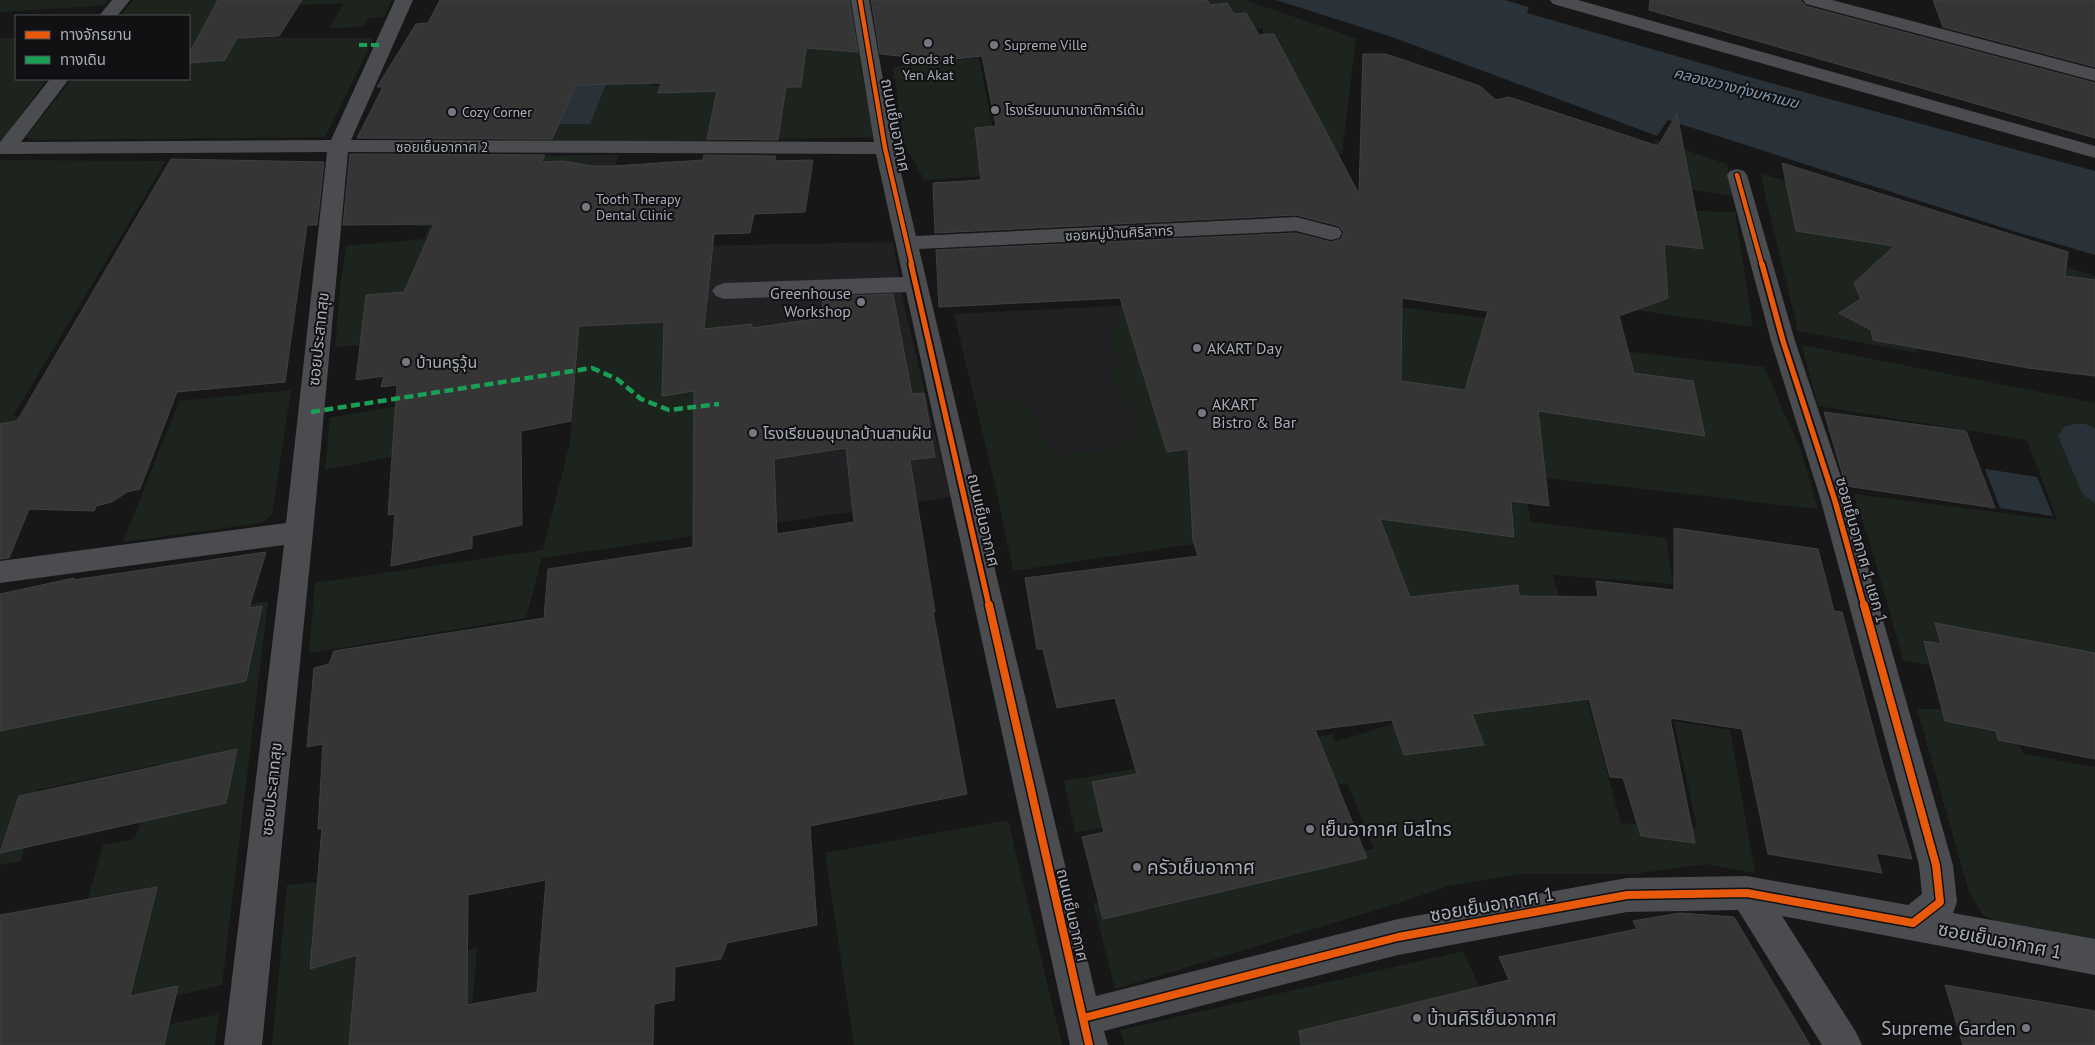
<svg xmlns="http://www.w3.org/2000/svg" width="2095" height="1045" viewBox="0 0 2095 1045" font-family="'PT Sans','Noto Sans Thai',sans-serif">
<rect width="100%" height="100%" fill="#171717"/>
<path fill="#212123" d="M592,155H619L586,248L893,242L905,309L950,497L541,558L570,443L580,328L520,333Z
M1314,296L1309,390L997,493L954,314Z"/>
<path fill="#1d241e" d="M0,0H109L106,4L97,6L0,12Z
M133,0H392L384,17L368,18L363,27L328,28L345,3L257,7L239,38H374L325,137L35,140L26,137L72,79H189V16H120Z
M679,0H853L857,15L861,69L874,137L630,142L499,140L537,49L664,48L651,86L789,77Z
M1114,0H1245L1356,38L1342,154L1271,158L1263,28L1141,41Z
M0,38H16V79H47L3,139H0Z
M979,58L1002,175L924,180L904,143L893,67Z
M1655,140L1727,164L1732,196L1646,182Z
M592,155L520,333L335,347L340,289L346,246L424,239L429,226H414L447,157Z
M0,160L166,161L13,416L74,411L0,457Z
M1760,173L2095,276V325L1893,261L1918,353L1798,331Z
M1337,200L1735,212L1753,327L1608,306Z
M1314,296L1501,320L1500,337L1764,367L1801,451L1818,509L1522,475L1531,522L1666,538L1673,584L1553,575L1621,823L1697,828L1674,721L1730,730L1755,873L1705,864L1634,874H1519L1448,886L1396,904L1115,989L1093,903L1374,849L1347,783L1075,833L1064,781L1333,734L1335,742L1516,686L1297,615L1301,528L1013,571L997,493L975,399H1003L1024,404L1041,425L1044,441L1053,454H1071L1116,448L1138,436L1140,419L1123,402L1109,374L1119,359L1109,339L1123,306Z
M722,319L728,385L918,363L928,406L723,432L721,532L542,558L526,618L309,653L315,583L543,550L570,443L580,328Z
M1802,345L2095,403V699L1903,660L1875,560L1854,494L2057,520L2027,440L1818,406Z
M291,390L272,515L262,523L123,542L179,401Z
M396,406V456L325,470L330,418Z
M268,601L222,985L54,1024L103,845L135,839L160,764L37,790L21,861L0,865V649Z
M1917,709H1942L2009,727L2024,754L2095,767V942L2014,929L1983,915L1969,892Z
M1008,820L1062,1045H854L825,853Z
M392,875L398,972L477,948L469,1045H272L287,885Z
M1463,951L1485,999L1299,1045H1124L1120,1030Z
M219,1014L215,1045H157L162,1026Z"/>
<path fill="#2a3239" d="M1276,0H1505L1529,7L1527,13L1749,77L2095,171V255L2010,230L1668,120L1657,136L1392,37Z
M606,84L590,124H559L576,85Z
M2074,424H2085L2095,428V504L2082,493L2058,436L2064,427Z
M1985,469L2037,477L2053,516L2000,508Z"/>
<path fill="#353536" stroke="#3f4043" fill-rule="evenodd" d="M218,0H302L279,36L237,38L225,60L189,63V54Z
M440,0H849L858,52L806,48L801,87H786L778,140L707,139L717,91L658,93L661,83L576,85L552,139L357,138L383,87H377L416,24L428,23Z
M871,0H1207L1210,5L1227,3L1234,14L1246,13L1259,35L1274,34L1359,194L1363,54H1386L1480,86L1496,100L1509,97L1658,146L1677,114L1703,249L1664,244L1668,298L1619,316L1634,373L1693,381L1705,436L1538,411L1549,506L1511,501L1514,537L1380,519L1410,597L1518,585L1519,596L1598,597L1596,581L1674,590V528L1818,549L1834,611L1842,612L1883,765L1912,859L1876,853L1882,873L1768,854L1742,729L1670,718L1695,843L1641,836L1623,778L1610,777L1589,699L1472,714L1484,745L1404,755L1392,720L1315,730L1367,858L1103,919L1082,837L1104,832L1092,782L1137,774L1115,698L1057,708L1043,649H1037L1025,578L1198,556L1193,541L1188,449L1167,452L1120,298L939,307L936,250L1296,233L1331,242L1341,239L1344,232L1339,226L1296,215L935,233L933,183L981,180L975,128L996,126L982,56L910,64L909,57L880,54ZM1402,298L1488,311L1465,390L1401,381Z
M1650,0H1800L1806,6L2095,83V138L1649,10Z
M1933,0H2095V67L1943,27Z
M350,154L545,155L541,162L563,161L592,166H614L703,160L704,155L776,156L775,161L813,160L805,212L754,214L750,233L714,234L704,329L752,324V328L822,318L823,297L893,294L912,394L924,393L935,457L910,460L935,612H933L967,794L810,826L817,925L727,943L721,959L675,967L674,1000L654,1004L653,1045H349L357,955L310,969L322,828L318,829L323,744L307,747L314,668L329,664L334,651L544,618L548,569L693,547L694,391L662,396L664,322L579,326L571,421L521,431L522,525L472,536V548L391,566L395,514L388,515L397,385L381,387L384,376L356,380L366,295L404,292L434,224L343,225ZM846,448L854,522L777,534L774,459ZM546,880L537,992L467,1005L468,895Z
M171,159L324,162L317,225H307L285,382L177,392L140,489L127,492L112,502L96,506L94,511L29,509L9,558L0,559V424L17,421Z
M1782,163L2068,252L2065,276L2095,280V376L2028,368L1873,340L1871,330L1839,313L1861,299L1854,283L1894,246L1796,231Z
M1824,412L1966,431L1995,508L1846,486Z
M266,552L249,608L262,606L246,681L0,731V594L74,578L73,580Z
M1935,623L2095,653V759L1998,740L1996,731L1945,721L1924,641L1941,644Z
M237,749L226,803L0,853L19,796Z
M157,887L130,996L178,986L164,1045H0V915Z
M1680,913L1734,917L1810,1045H1301L1299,1031L1509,980L1499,957L1637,929L1633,921Z
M1945,985L2095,1011V1045H1963Z"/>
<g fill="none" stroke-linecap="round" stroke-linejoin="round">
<path fill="#4b4c50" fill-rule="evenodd" d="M112,0H130L117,16H99Z
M395,0H413L351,140L874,142L851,0H869L895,148L916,236L1296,217L1339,228L1342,233L1339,238L1331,240L1296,231L919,249L1096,996L1398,919L1627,878L1747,876L1908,905L1922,894L1919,865L1821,501L1771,341L1727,175L1730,171L1737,169L1744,171L1747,175L1795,341L1849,501L1953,865L1957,902L1953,913L2095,939V975L1782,916L1856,1032L1862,1045H1822L1738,910L1627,912L1398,955L1104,1031L1108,1045H1070L906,292L724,299L716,296L712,291L716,286L724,283L903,277L876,154L348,152L313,532L262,1045H224L284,545L0,583V561L286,523L327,152L0,154V142L50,79H69L21,142L331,140Z
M1550,0H1578L2095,146V158L1553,4Z
M1803,0H1832L2095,69V81L1806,4Z"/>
<path stroke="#1a9f57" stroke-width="4" stroke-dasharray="8 4" stroke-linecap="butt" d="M359,45H383"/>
<path stroke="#1a9f57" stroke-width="4.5" stroke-dasharray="9 4.5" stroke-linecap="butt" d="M311,412L592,368L617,379L641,399L669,410L719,404"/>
<defs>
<path id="cycleway-far2" d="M860,0L885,148L912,265
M1737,175L1762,265"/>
<path id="cycleway-far1" d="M911,264L989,606
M1762,264L1783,341L1835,501L1864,606"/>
<path id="cycleway" d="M989,605L1089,1045
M1083,1018L1398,937L1627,895L1747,893L1913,923L1940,902L1936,865L1864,605"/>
</defs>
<use href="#cycleway-far2" stroke="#111113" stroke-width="7"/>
<use href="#cycleway-far1" stroke="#111113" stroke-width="9"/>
<use href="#cycleway" stroke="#111113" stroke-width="11"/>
<use href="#cycleway-far2" stroke="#e8590c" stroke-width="4.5"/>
<use href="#cycleway-far1" stroke="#e8590c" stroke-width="5.5"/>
<use href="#cycleway" stroke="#e8590c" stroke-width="8"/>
</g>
<g fill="#757880" stroke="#111113" stroke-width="2">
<circle cx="928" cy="43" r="5"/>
<circle cx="994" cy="45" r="5"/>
<circle cx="995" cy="110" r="5"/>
<circle cx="452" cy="112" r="5"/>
<circle cx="586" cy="207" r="5"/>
<circle cx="861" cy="302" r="5"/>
<circle cx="1197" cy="348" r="5"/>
<circle cx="406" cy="362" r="5"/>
<circle cx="1202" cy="413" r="5"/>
<circle cx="753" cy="433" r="5"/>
<circle cx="1310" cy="829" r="5"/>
<circle cx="1137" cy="867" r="5"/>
<circle cx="1417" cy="1018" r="5"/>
<circle cx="2026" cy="1028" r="5"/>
</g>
<g text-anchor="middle" stroke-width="4" stroke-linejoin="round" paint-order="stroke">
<g font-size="14" fill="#a8adb8" stroke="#111113" text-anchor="start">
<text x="1004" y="50">Supreme Ville</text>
<text x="928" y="64" text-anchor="middle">Goods at<tspan x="928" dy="16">Yen Akat</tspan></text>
<text x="1005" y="115">โรงเรียนนานาชาติการ์เด้น</text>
<text x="462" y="117">Cozy Corner</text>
<text x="596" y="204">Tooth Therapy<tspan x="596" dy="16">Dental Clinic</tspan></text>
</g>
<g font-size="14" fill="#a8adb8" stroke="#111113">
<text x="442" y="152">ซอยเย็นอากาศ 2</text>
<text transform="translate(1119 233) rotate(-3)" y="5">ซอยหมู่บ้านศิริสาทร</text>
</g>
<g font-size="15" font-style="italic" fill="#7f9bb3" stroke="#111113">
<text transform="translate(1736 88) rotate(14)" y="5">คลองขวางทุ่งมหาเมฆ</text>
</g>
<g font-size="16" fill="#a8adb8" stroke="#111113">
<text transform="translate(896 125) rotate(79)" y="6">ถนนเย็นอากาศ</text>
<text transform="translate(318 339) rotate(-84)" y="6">ซอยประสาทสุข</text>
<text transform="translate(984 520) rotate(77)" y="6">ถนนเย็นอากาศ</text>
<text transform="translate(1862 550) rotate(74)" y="6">ซอยเย็นอากาศ 1 แยก 1</text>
<text transform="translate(271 789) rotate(-84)" y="6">ซอยประสาทสุข</text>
<text transform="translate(1073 915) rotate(77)" y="6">ถนนเย็นอากาศ</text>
</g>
<g font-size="16" fill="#a8adb8" stroke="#111113" text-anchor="start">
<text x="851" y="299" text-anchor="end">Greenhouse<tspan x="851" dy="18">Workshop</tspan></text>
<text x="1207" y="354">AKART Day</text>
<text x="416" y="368">บ้านครูวุ้น</text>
<text x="1212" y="410">AKART<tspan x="1212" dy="18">Bistro &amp; Bar</tspan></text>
<text x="763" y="439">โรงเรียนอนุบาลบ้านสานฝัน</text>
</g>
<g font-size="19" fill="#a8adb8" stroke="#111113" text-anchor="start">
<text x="1320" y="836">เย็นอากาศ บิสโทร</text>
<text x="1147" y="874">ครัวเย็นอากาศ</text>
<text x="1427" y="1025">บ้านศิริเย็นอากาศ</text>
<text x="2016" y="1035" text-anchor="end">Supreme Garden</text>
</g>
<g font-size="19" fill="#a8adb8" stroke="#111113">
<text transform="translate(1492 904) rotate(-10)" y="7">ซอยเย็นอากาศ 1</text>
<text transform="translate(2000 940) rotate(11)" y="7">ซอยเย็นอากาศ 1</text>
</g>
</g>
<rect x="15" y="15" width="175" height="65" fill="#111113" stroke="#4d4f55"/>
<rect x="25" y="31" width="25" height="8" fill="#e8590c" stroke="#4d4f55"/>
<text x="60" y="40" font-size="15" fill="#a8adb8">ทางจักรยาน</text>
<rect x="25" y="56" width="25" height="8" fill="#1a9f57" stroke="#4d4f55"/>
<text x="60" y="65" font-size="15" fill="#a8adb8">ทางเดิน</text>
</svg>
